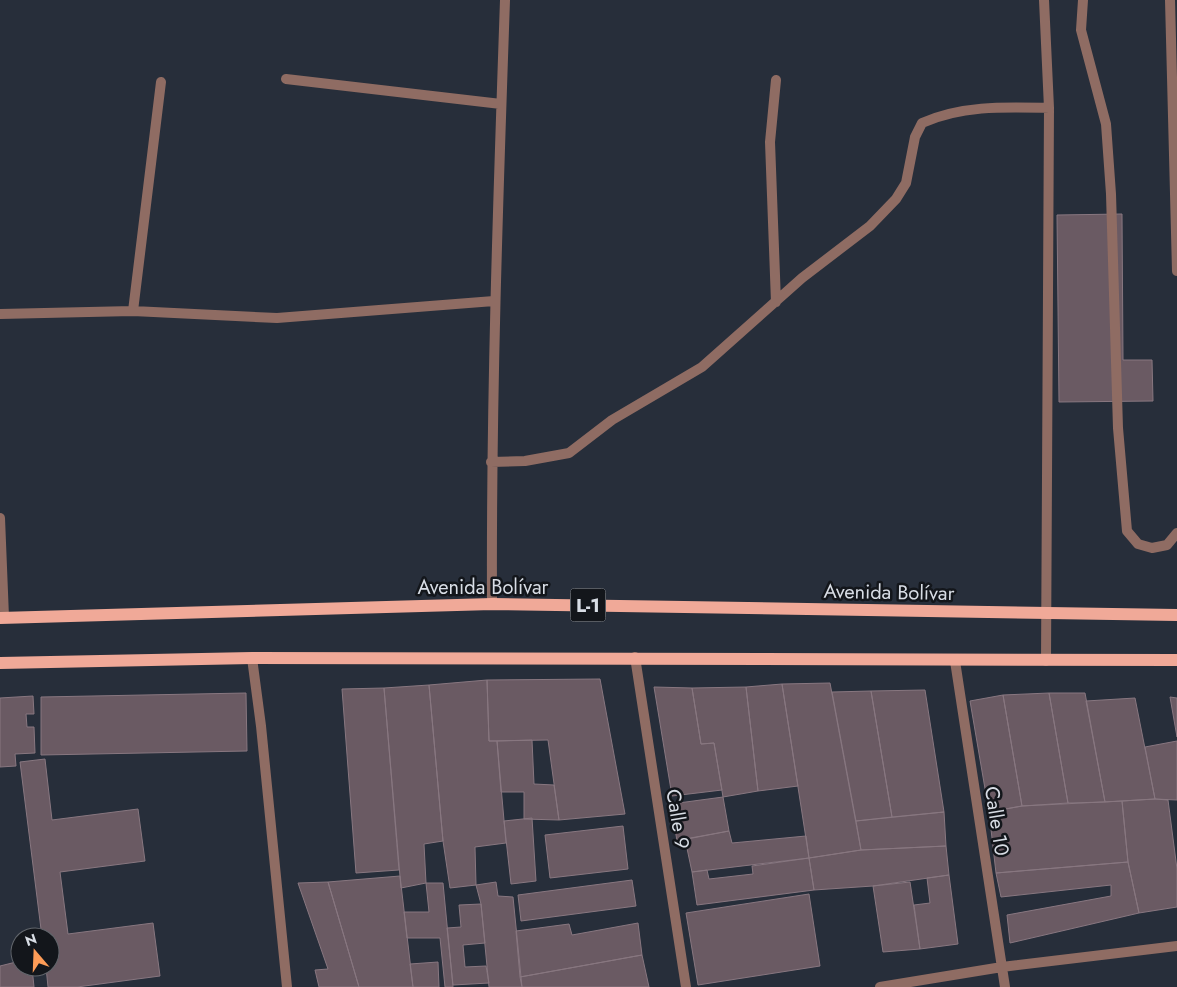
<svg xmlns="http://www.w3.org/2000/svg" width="1177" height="987" viewBox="0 0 1177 987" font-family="Jost,sans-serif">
<rect width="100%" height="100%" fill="#272e3a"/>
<path fill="#6a5a63" stroke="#887780" d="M1122,214L1123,360H1152L1153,401L1059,402L1057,215Z
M600,679L625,814L559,820L548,740L489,741L487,680Z
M487,680L489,741H497L506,843L475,847L476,885L450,888L443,841L429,685Z
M830,683L861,850L809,858L782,684Z
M782,684L798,786L758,791L746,687Z
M429,685L443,841L424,844L426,883L401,888L384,688Z
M654,687L692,688L701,744L714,743L722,790L672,796Z
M746,687L758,791L723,797L714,743L701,744L692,688Z
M384,688L399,870L356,873L342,689Z
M925,690L944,812L892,817L871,691Z
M871,691L892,817L856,821L832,692Z
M246,693L247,751L41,755V697Z
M1049,693L1068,803L1022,806L1003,695Z
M1049,693H1085L1105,802L1068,803Z
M1003,695L1022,806L989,812L970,701Z
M33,696L34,714H26L27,727H34L35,753L15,754L16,766L0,767V698Z
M1170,697L1177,698V737Z
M1135,698L1155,799L1105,802L1086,701Z
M532,740L534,784L554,785L559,820L524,819V792H501L497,741Z
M1177,741V800L1155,799L1145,747Z
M45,759L52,820L138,809L145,861L60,872L68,934L153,923L160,976L77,987H48L46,967H50V937H42L20,762Z
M723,797L729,831L677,841L671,804Z
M1155,799L1168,800L1177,869V907L1139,913L1128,862L1122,801Z
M1122,801L1128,862L996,873L989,812L1022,806Z
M944,812L946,846L861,850L856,821Z
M532,818L536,881L511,884L504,821Z
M623,826L628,869L550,878L545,835Z
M729,831L732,843L806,836L809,858L692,872L685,839Z
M946,846L949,875L873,886L814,890L809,858L861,850Z
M809,858L814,890L697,905L692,872L707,870L709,879L753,874L752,866Z
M1128,862L1139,913L1010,943L1007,915L1111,896V885L1001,897L996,873Z
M949,875L958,944L920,949L914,905L930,903L927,878Z
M400,876L413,987H359L328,882Z
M632,880L636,906L521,921L518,895Z
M328,882L359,987H319L315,970L328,969L298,883Z
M496,882L498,896L513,897L522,987H489L481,904L476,885Z
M910,882L920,949L883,952L873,886Z
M426,883H443L453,987H445L440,938H407L404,912H429Z
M809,894L820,966L698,985L686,913Z
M481,904L485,943L463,945L465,967L486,966L489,983L453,985L447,928L461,927L459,905Z
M638,923L642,955L520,977L516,931L569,924L572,935Z
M642,955L649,987H522L520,977Z
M20,961V967H32L34,987H0V966Z
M438,962L439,987H413L410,964Z"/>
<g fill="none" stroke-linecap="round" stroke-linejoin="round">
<path stroke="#8f6c63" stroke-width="10" d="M1083,0L1081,30L1106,124L1111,194L1118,428L1127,531L1138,544L1152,548L1167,545L1177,533
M1170,0L1177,271"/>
<path stroke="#8f6c63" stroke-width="10" d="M1044,0L1049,108L1046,661
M286,79L501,104
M776,302L770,142L776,80
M133,311L161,82
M0,314L133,311L277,318L494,301
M491,462L525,461L569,453L612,420L702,367L802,278L870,226L896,199L906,183L915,137L922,123C962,105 1006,107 1049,108
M0,518L4,617
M492,604C491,402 498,201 505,0
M635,657L686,987
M252,658L261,726L287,987
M955,661L1005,987
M880,987L1002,967L1177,946"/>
<path stroke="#f0a998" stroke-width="12" d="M0,618L492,604L1177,615
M0,663L252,658L1177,660"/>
</g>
<g text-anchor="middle" stroke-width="5" stroke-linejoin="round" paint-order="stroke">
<rect fill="#13161b" stroke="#9da1a8" stroke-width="1" x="570.5" y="588.5" width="35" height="33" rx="4"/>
<g font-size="19" font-weight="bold" fill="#d8dde5">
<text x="588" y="612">L-1</text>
</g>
<g font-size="20" fill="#d8dde5" stroke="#13161b">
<text x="483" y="594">Avenida Bolívar</text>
<text transform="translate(889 592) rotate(1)" y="7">Avenida Bolívar</text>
<text transform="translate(678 819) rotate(81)" y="7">Calle 9</text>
<text transform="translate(997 821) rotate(81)" y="7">Calle 10</text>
</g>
</g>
<g transform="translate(35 952) rotate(341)"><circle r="24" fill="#13161b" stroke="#62666c"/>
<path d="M0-4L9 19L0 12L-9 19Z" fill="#fe9c57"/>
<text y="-8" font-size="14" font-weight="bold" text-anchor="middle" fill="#d8dde5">N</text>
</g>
</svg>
